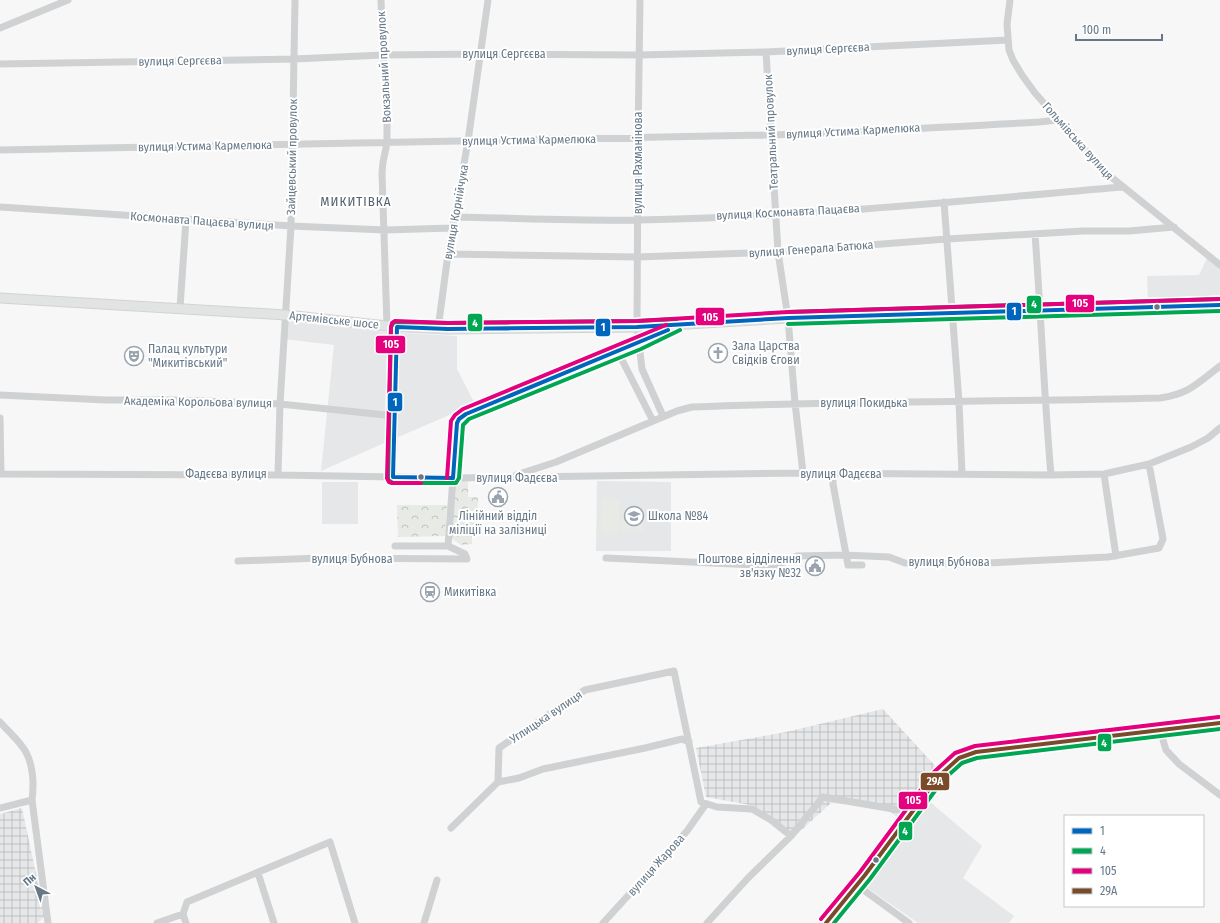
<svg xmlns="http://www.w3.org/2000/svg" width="1220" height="923" viewBox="0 0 1220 923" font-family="'Fira Sans Condensed',sans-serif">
<defs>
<pattern id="industrial-grid" width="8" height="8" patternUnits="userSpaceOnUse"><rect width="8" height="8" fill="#e6e7e8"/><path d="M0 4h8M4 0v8" fill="none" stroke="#bec0c2"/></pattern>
<pattern id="park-crowns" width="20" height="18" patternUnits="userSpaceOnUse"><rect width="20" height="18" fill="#e7eae5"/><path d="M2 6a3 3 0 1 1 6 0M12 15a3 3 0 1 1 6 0" fill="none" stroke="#bfc2bf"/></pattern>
</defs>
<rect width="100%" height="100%" fill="#f7f7f7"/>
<path fill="#e6e7e8" d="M1207,258L1220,269V299L1148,301L1147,276L1199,275Z
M285,321L387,332L457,336V369L475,404L382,444L321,471L334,345L284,339Z
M597,481L671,482V551H596Z
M322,482H358V524H322Z
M929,801L982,846L963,878L1014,916L1009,923H918L866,887Z"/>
<path fill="url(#industrial-grid)" d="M883,709L938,769L900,820L883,805L831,803L796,835L757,808L750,805L706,797L696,748L786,732Z
M22,808L45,916L38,923H0V814Z"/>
<path fill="url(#park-crowns)" d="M453,478H468V497H478L477,532L472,533V544L461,545L448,536Z
M397,505H447L445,536L398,537Z"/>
<path fill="#e7eae5" d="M602,499H619V533H601Z
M621,520H643V531H621Z"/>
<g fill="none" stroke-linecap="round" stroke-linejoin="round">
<defs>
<path id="major" d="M0,298L286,315L387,326L448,329L637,327L788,318L1220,305
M826,923C853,892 877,859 902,826C918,804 932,779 954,762C960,756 968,754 976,752L1220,723"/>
</defs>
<use href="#major" stroke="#d2d3d5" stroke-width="11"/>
<path stroke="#cfd1d2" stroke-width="7" d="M381,0L383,55L387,97V143L383,162L382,173L387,326
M640,0L638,138L637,327L642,369L663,416
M1010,0L1007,24L1009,50L1013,60L1022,75L1035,93L1105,172L1220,265
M0,28L68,0
M766,52L778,252L788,318L795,403L803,473
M0,64L294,59L383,55L481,54L639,55L766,52L1008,40
M0,150C256,143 512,142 768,135C858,132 949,127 1039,122L1058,120
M944,202L959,402L962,474
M0,207L291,226L385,230L452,228
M454,217C516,218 578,221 639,220C800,217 961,201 1122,187
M1035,234C1041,315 1044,395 1051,475
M448,254L637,257L778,252L947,239L1083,231H1129L1174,227
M180,308L186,220
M438,329L448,254L468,141L488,0
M618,352L653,421
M0,395L106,400H176L280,404L395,416
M0,418L1,474
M833,473V484L848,565H862
M0,474L278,475L453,478L803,473L1051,475L1104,474L1149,464L1191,447L1208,438L1220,428
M1104,474L1116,556
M278,475L280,404L291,226L295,0
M516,475L556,462L677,411L692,407C848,401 1004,402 1160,398C1189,394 1198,383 1220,366
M393,477L397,327
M395,546H448
M606,558L776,566L797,556L844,555L889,557L905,563L968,564L1108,557L1159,548L1163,539L1149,464
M238,561L321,558L467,559L465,554L448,546L457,423L459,419L466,414L639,343L676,326
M0,722C20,744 31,749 33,781C33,787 33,794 32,800L48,923
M1160,730L1166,750L1179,764L1220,795
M498,782L519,778L543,769L645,748L682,739L689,742
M0,808L32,800
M451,828L498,782L499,748L585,690L674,671L701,802L717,807L752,809L771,820L791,836
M258,873L274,923
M858,886L909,923
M183,914L186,923
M157,923L183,914L187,902L330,842L355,923
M424,923L437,880
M603,923L687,831L706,804
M707,923L748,878L791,836L823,797L911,812"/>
<use href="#major" stroke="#e2e3e3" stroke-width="9"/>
<defs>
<path id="bus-1" d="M397,327L448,329L637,327L788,318L1220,305
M459,419L466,414L668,330
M393,477L397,327
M393,477L453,478
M453,478L457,423L459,419"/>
<path id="bus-2" d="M788,312L1220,299
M677,319L637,321L448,323L394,322L391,327L388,480L393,483H456L459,478L463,425L469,419L641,349L680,330
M788,324L1220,311
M834,923L870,879L943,780L962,763L977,758L1220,729"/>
<path id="bus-3" d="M447,478L451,421L455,415L463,409L666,325
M421,483H392L389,482L387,478L391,327L392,323L395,321L448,323L637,321L788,312L1220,299
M821,919L860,872L934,772L955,753L975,746L1219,717"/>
<path id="bus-4" d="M826,923L865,875L939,776L959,758L976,752L1220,723"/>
</defs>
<use href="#bus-1" stroke="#fff" stroke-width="7"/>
<use href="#bus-2" stroke="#fff" stroke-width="7"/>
<use href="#bus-3" stroke="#fff" stroke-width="7"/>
<use href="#bus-4" stroke="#fff" stroke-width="7"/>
<use href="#bus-1" stroke="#0065bd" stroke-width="4"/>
<use href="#bus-2" stroke="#00a651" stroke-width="4"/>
<use href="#bus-3" stroke="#e5007d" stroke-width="4"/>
<use href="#bus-4" stroke="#7a4b2a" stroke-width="4"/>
</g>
<defs>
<symbol id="church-ring" viewBox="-11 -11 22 22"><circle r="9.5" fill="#fff" stroke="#99a4ae" stroke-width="1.5"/><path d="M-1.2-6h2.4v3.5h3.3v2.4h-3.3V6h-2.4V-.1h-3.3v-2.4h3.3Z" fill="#99a4ae"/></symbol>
<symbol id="theatre-ring" viewBox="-11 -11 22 22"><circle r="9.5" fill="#fff" stroke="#99a4ae" stroke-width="1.5"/><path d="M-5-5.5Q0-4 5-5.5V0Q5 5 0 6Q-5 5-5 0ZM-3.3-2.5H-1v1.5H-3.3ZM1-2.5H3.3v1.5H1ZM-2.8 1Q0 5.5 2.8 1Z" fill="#99a4ae"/></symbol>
<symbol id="civic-ring" viewBox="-11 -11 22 22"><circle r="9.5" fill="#fff" stroke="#99a4ae" stroke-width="1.5"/><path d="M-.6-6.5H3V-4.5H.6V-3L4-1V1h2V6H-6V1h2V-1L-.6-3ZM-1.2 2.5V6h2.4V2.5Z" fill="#99a4ae"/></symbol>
<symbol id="school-ring" viewBox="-11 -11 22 22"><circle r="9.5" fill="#fff" stroke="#99a4ae" stroke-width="1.5"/><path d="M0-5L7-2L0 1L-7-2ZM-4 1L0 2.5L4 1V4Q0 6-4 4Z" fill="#99a4ae"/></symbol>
<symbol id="station-ring" viewBox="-11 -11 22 22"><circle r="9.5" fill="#fff" stroke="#99a4ae" stroke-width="1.5"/><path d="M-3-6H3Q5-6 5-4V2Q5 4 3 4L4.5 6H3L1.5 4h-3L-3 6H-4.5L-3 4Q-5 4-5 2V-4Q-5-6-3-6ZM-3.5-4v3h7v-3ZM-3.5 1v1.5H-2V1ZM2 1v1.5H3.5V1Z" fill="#99a4ae"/></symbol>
</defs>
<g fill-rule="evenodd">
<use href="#church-ring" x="707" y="342" width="22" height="22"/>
<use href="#theatre-ring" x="123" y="345" width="22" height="22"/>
<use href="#civic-ring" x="487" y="486" width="22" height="22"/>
<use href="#school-ring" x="623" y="505" width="22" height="22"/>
<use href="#civic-ring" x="804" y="555" width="22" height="22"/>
<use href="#station-ring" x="419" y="581" width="22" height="22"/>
</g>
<g fill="#667887" stroke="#fff" stroke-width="1.5">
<circle cx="1157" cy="307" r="3.5"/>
<circle cx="421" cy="477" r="3.5"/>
<circle cx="876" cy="860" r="3.5"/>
</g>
<g text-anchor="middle" stroke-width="4" stroke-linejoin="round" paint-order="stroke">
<g font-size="12" fill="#667887" stroke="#fff">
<text transform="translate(828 49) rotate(-3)" y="4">вулиця Сергєєва</text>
<text x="504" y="58">вулиця Сергєєва</text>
<text transform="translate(180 61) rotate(-1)" y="4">вулиця Сергєєва</text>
<text transform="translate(384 67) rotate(-93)" y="4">Вокзальний провулок</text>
<text transform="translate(853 131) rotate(-3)" y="4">вулиця Устима Кармелюка</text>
<text transform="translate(771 132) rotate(-93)" y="4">Театральний провулок</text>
<text transform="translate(529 140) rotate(-1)" y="4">вулиця Устима Кармелюка</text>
<text transform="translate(1078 141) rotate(48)" y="4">Гольмівська вулиця</text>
<text transform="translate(205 146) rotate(-1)" y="4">вулиця Устима Кармелюка</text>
<text transform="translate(292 157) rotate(-89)" y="4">Зайцевський провулок</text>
<text transform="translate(638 163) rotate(-90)" y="4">вулиця Рахманінова</text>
<text transform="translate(456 212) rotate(-80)" y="4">вулиця Корнійчука</text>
<text transform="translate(788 212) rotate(-3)" y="4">вулиця Космонавта Пацаєва</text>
<text transform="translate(202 221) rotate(4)" y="4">Космонавта Пацаєва вулиця</text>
<text transform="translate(811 249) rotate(-4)" y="4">вулиця Генерала Батюка</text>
<text transform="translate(334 320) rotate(6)" y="4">Артемівське шосе</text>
<text transform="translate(198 402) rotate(1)" y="4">Академіка Корольова вулиця</text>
<text x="864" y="407">вулиця Покидька</text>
<text x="226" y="478">Фадєєва вулиця</text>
<text x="841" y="478">вулиця Фадєєва</text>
<text x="517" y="482">вулиця Фадєєва</text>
<text x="352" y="563">вулиця Бубнова</text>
<text x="949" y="566">вулиця Бубнова</text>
<text transform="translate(546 717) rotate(-34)" y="4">Углицька вулиця</text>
<text transform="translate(656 865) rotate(-48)" y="4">вулиця Жарова</text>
</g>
<g font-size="12" fill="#667887" stroke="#fff" text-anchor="start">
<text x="732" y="350">Зала Царства<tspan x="732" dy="14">Свідків Єгови</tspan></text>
<text x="148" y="353">Палац культури<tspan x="148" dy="14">"Микитівський"</tspan></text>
<text x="498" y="520" text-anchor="middle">Лінійний відділ<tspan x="498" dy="14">міліції на залізниці</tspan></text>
<text x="648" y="520">Школа №84</text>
<text x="801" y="563" text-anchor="end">Поштове відділення<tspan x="801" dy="14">зв'язку №32</tspan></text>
<text x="444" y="596">Микитівка</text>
</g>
<g font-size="13" letter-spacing="1" fill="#55616c" stroke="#fff">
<text x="356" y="206">МИКИТІВКА</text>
</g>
</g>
<g stroke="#fff" stroke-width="1.5">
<rect x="1065" y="294" width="30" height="19" rx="4" fill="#e5007d"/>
<rect x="1026" y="295" width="16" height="19" rx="4" fill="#00a651"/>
<rect x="1006" y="302" width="16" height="19" rx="4" fill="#0065bd"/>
<rect x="695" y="307" width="30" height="19" rx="4" fill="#e5007d"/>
<rect x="467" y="313" width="16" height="19" rx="4" fill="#00a651"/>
<rect x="595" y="318" width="16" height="19" rx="4" fill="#0065bd"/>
<rect x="375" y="335" width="31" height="19" rx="4" fill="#e5007d"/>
<rect x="387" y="392" width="16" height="20" rx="4" fill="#0065bd"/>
<rect x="1097" y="733" width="15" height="19" rx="4" fill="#00a651"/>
<rect x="920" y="772" width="30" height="19" rx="4" fill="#7a4b2a"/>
<rect x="898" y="791" width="30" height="19" rx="4" fill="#e5007d"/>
<rect x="898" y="821" width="15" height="20" rx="4" fill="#00a651"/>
</g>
<g font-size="11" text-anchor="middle" font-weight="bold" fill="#fff">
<text x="1080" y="307">105</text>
<text x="1034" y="308">4</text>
<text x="1014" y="315">1</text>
<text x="710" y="321">105</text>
<text x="475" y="327">4</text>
<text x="603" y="331">1</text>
<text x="391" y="348">105</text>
<text x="395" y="406">1</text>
<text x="1104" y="747">4</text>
<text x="935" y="785">29A</text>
<text x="913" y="804">105</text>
<text x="905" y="835">4</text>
</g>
<rect x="1064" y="815" width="140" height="92" fill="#ffffff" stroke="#c2c9cf"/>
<rect x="1072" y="828" width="20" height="6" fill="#0065bd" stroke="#c2c9cf"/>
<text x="1100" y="835" font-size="12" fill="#667887">1</text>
<rect x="1072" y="848" width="20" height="6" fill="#00a651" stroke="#c2c9cf"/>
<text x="1100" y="855" font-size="12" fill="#667887">4</text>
<rect x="1072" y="868" width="20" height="6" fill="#e5007d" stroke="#c2c9cf"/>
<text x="1100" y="875" font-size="12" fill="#667887">105</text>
<rect x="1072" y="888" width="20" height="6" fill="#7a4b2a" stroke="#c2c9cf"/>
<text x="1100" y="895" font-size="12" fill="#667887">29A</text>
<g transform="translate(36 887) rotate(319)" stroke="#ffffff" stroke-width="3" paint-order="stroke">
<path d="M0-3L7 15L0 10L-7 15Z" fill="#667887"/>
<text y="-6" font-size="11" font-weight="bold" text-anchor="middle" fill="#667887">Пн</text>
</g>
<path d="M1076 34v6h86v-6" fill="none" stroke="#667887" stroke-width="2"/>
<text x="1082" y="34" font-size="12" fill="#667887" stroke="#ffffff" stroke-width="3" paint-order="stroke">100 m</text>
</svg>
